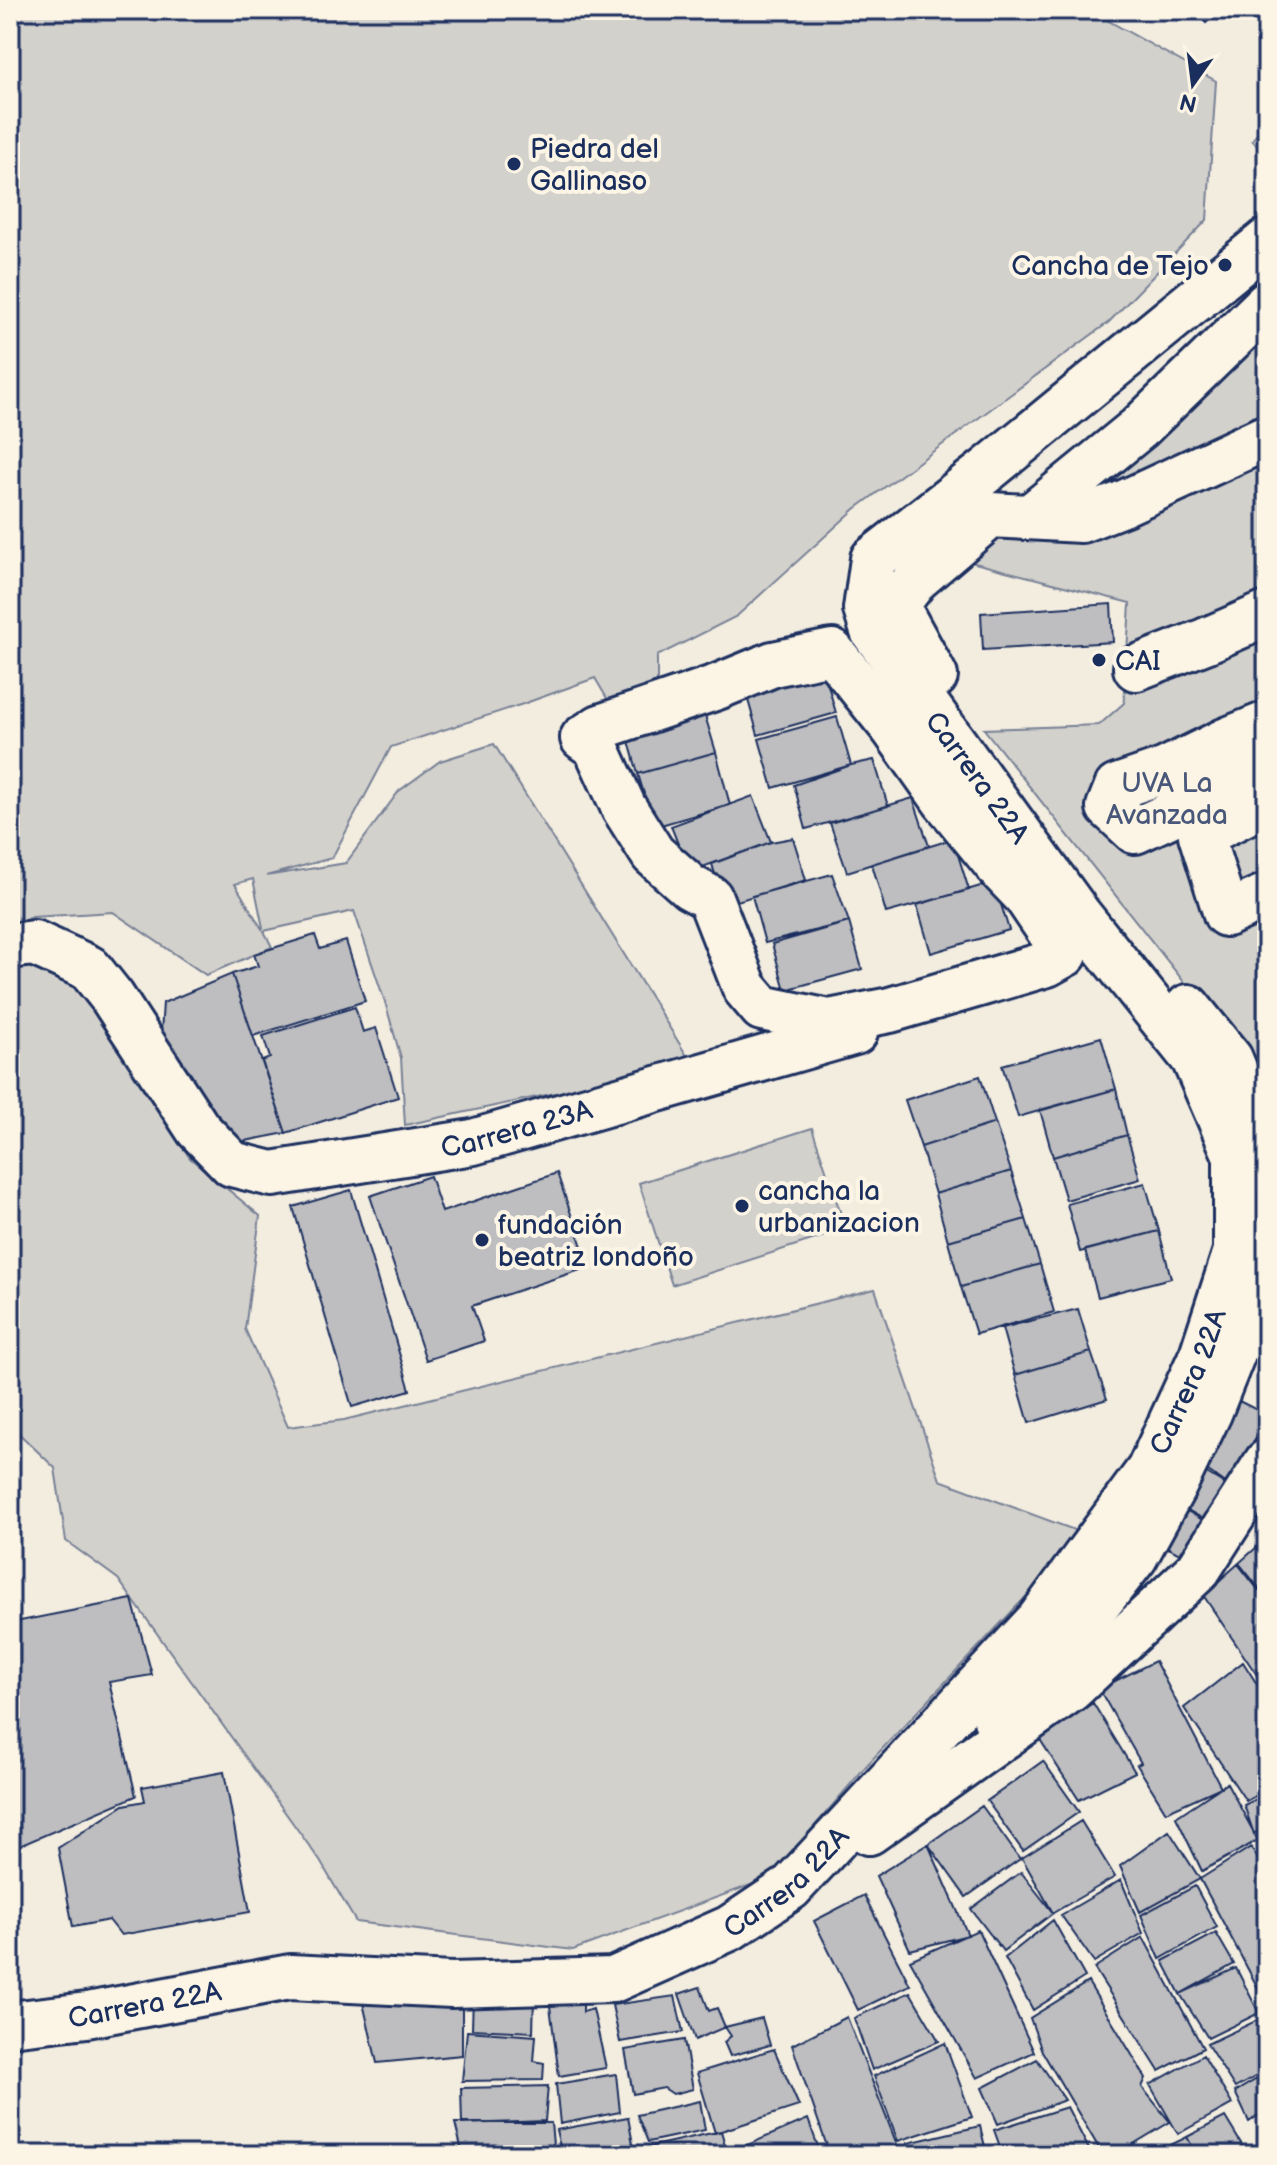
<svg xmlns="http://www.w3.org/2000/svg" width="1277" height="2165" viewBox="0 0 1277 2165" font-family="'Balsamiq Sans',sans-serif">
<rect width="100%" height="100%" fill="#f3ede0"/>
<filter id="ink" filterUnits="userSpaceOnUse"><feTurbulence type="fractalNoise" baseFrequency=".0125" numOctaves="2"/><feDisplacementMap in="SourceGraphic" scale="16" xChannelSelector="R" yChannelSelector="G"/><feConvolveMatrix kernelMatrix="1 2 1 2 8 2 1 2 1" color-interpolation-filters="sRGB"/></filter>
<g filter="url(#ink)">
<path fill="#d3d1cc" stroke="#778095" stroke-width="2" fill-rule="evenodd" d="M10,10H1089L1216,81L1207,220L1109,322L855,509L737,616L657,656V689L615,712L595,678L523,704L391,747L332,858L266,876L346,863L399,791L440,761L494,744L692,1064L405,1125L401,1058L385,1002L354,911L264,931L272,947L206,975L113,912L32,917L10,927ZM253,879L263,928L262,929L235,884Z
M1267,122V157L1252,140Z
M1267,315V1092L1252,1068L984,729L1099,725L1124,703L1130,603L967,561L1073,482Z
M10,955L68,960L159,1112L190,1158L260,1216L245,1329L288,1427L344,1420L875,1289L940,1480L1085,1534L867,1765L770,1878L573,1950L356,1922L320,1861L118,1579L66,1541L55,1468L10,1425Z
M812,1128L846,1229L672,1285L639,1183Z"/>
<path fill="#bebec0" stroke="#1b2f5e" stroke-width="2" d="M1193,10H1220L1206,23Z
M1111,604L1113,642L983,650L981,613Z
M822,664L836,713L758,735L744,686Z
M703,709L716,752L638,774L626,730Z
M837,717L851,765L773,788L759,739Z
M716,752L730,805L654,827L638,774Z
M874,760L888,806L806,829L794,785L851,765Z
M753,796L771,842L689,872L671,826Z
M913,798L929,846L847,872L830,823Z
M793,838L806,880L724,905L712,864L771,842Z
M953,839L969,890L886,913L872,864Z
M832,874L849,922L765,943L752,896Z
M994,882L1009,930L931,953L917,905Z
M849,922L862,969L785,990L772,944Z
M315,935L320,949L346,941L365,1001L253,1036L232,974L258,966L254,954Z
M232,974L286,1133L230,1144L160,1047L163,1003Z
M355,1007L363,1032L376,1028L398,1097L286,1133L262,1061L270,1058L263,1036Z
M1101,1037L1116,1089L1018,1117L1002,1065Z
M980,1076L995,1123L921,1147L905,1100Z
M1116,1089L1127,1135L1053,1157L1040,1110Z
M995,1123L1011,1171L935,1194L921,1147Z
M1127,1135L1140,1179L1066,1200L1053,1157Z
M1011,1171L1026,1219L948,1241L935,1194Z
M557,1173L589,1267L472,1306L484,1341L426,1360L370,1196L430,1176L442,1212Z
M1145,1183L1159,1231L1080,1252L1067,1204Z
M351,1190L410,1390L352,1407L293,1207Z
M1026,1219L1040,1264L961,1287L948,1241Z
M1159,1231L1171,1278L1098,1297L1085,1250Z
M1040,1264L1054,1312L976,1334L961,1287Z
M1078,1309L1091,1352L1015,1375L1002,1328Z
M1091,1352L1107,1399L1029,1423L1015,1375Z
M1235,1399L1267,1415V1418L1230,1486L1195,1462Z
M1200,1469L1228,1486L1207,1521L1179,1505Z
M1177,1505L1206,1522L1185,1557L1156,1541Z
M1267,1538V1598L1239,1563Z
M1238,1564L1267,1601V1690L1203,1595Z
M132,1599L152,1675L109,1682L136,1796L10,1850V1623Z
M1155,1661L1221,1787L1166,1812L1137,1765L1141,1763L1099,1689Z
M1243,1662L1267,1700V1790L1246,1801L1184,1708Z
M1093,1703L1135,1772L1079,1800L1039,1738Z
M1043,1761L1079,1812L1023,1851L987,1801Z
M224,1772L250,1912L121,1935L109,1920L73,1927L58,1848L124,1805L145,1801L142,1787Z
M1227,1783L1258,1840L1202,1871L1176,1817Z
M1267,1794V1827L1254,1834L1244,1805Z
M982,1806L1020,1859L966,1897L928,1844Z
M1081,1821L1115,1877L1053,1913L1022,1858Z
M1169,1831L1200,1879L1140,1912L1120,1866Z
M928,1844L968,1935L910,1950L876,1876Z
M1251,1847L1267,1874V2005L1200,1879Z
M1021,1872L1053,1913L1003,1951L971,1909Z
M1121,1880L1143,1933L1094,1962L1061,1915Z
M1195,1886L1217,1927L1160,1959L1141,1915Z
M864,1895L910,1985L858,2010L814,1921Z
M1053,1920L1085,1977L1033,2010L1005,1958Z
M978,1930L1034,2052L977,2078L910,1960Z
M1216,1933L1234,1964L1180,1994L1163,1961Z
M1143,1937L1203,2048L1159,2071L1094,1968Z
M1236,1968L1259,2013L1208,2038L1180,1994Z
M1088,1982L1146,2078L1142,2087L1170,2122L1115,2155H1103L1042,2051L1030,2018Z
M700,1987L709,2011L717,2008L725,2027L695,2040L679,1994Z
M910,1992L939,2041L872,2070L854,2018Z
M473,1995L534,1997L533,2032L472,2029Z
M675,1996L683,2032L620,2042L612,2005Z
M462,1999V2055L377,2063L363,2003Z
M583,2001V2012L593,2009L606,2068L559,2076L550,2006Z
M847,2017L901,2155H830L792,2045Z
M762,2018L770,2045L730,2056L724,2042L731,2036L725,2027Z
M1262,2018L1267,2030V2070L1235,2088L1207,2044Z
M467,2031L536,2036L534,2061L544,2063L543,2080L462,2081Z
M684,2040L693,2089L673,2094L664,2088L633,2094L625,2050Z
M945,2043L972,2117L898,2141L874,2076Z
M774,2049L799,2106L715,2133L697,2073Z
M1203,2055L1232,2104L1178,2134L1150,2085Z
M1037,2059L1065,2100L998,2124L982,2088Z
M1267,2073V2109L1249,2122L1235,2092Z
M616,2074L620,2112L560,2124L556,2084Z
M548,2086L545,2121L462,2124L461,2088Z
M700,2101L705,2130L648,2142L637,2115Z
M1067,2107L1092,2155H1003L994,2130Z
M628,2117L635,2155H562L556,2130Z
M1225,2117L1248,2155H1197L1187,2137Z
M808,2119L821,2155H748L745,2146Z
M455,2123H551L554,2155H463Z
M980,2126L987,2155H912L908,2143Z
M721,2131L728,2155H640L639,2149Z
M1187,2137L1197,2155H1150Z"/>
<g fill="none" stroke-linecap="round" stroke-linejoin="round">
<defs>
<g id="minor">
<path d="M1030,517L1139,428L1267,304"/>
<path d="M832,652L894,729L945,801L1002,871L1025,895L1065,954L1047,964L890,1010L829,1022L762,1008L745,988L710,898L690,887L653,854L624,808L596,747L583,738L600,727L717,687L773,664Z"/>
<path d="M1136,668L1205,641L1267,614"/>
<path d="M935,676L896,605L916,579L991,515L1081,520L1122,504L1267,437"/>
<path d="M1267,724L1225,741L1166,770L1117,787L1109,807L1135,831L1267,770"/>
<path d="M1265,803L1201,835L1226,914L1267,896"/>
<path id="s1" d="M10,946L34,943L89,968L112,997L198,1129L232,1164L272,1174L473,1142L855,1032"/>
<path d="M1188,1007L1230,1059L1259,1129L1267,1171"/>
<path d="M996,1720L1091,1613L1135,1557L1174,1486L1209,1413L1260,1285L1267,1241"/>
<path d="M869,1832L1071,1689L1198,1570L1267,1462"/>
<path id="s2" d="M10,2024L87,2015L290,1977L452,1985L613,1980L730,1928L790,1888L1039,1620L1149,1470L1202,1355L1236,1251V1156L1194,1059L1078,914L873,631L866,609L873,559L986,471L1267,241"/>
</g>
</defs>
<use href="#minor" stroke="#1b2f5e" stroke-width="50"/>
<use href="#minor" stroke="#fcf5e5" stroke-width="44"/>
</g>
</g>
<g fill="#1b2f5e" stroke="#fcf5e5" stroke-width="3">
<circle cx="514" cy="164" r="8"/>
<circle cx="1225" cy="265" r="8"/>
<circle cx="1099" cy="660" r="8"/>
<circle cx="742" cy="1206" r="8"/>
<circle cx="482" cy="1240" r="8"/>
</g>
<g text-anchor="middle" stroke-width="8" stroke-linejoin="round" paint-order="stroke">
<g font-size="28" fill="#1b2f5e" stroke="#fcf5e5" text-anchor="start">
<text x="530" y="158">Piedra del<tspan x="530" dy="32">Gallinaso</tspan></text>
<text x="1209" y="275" text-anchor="end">Cancha de Tejo</text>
<text x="1115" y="670">CAI</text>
<text x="758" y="1200">cancha la<tspan x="758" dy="32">urbanizacion</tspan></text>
<text x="498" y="1234">fundación<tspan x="498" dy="32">beatriz londoño</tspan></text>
</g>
<g font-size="28" fill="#1b2f5e" stroke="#fcf5e5">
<text transform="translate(978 777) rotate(54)" y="10">Carrera 22A</text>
<text dy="10" stroke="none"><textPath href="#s1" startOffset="618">Carrera 23A</textPath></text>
<text dy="10" stroke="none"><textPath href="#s2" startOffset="1456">Carrera 22A</textPath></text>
<text dy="10" stroke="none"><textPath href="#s2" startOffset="808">Carrera 22A</textPath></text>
<text dy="10" stroke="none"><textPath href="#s2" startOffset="136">Carrera 22A</textPath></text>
</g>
<g font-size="28" fill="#49587a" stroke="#fcf5e5">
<text x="1167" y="792">UVA La<tspan x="1167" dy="32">Avanzada</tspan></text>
</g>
</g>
<rect width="1277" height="2165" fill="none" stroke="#fcf5e5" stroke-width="40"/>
<rect x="20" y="20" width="1237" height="2125" fill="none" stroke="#1b2f5e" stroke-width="3" filter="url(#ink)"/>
<g transform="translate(1193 84) rotate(194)" stroke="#fcf5e5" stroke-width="6" paint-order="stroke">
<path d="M0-6L14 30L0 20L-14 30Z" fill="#1b2f5e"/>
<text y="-12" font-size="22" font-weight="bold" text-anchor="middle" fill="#1b2f5e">N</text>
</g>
</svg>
